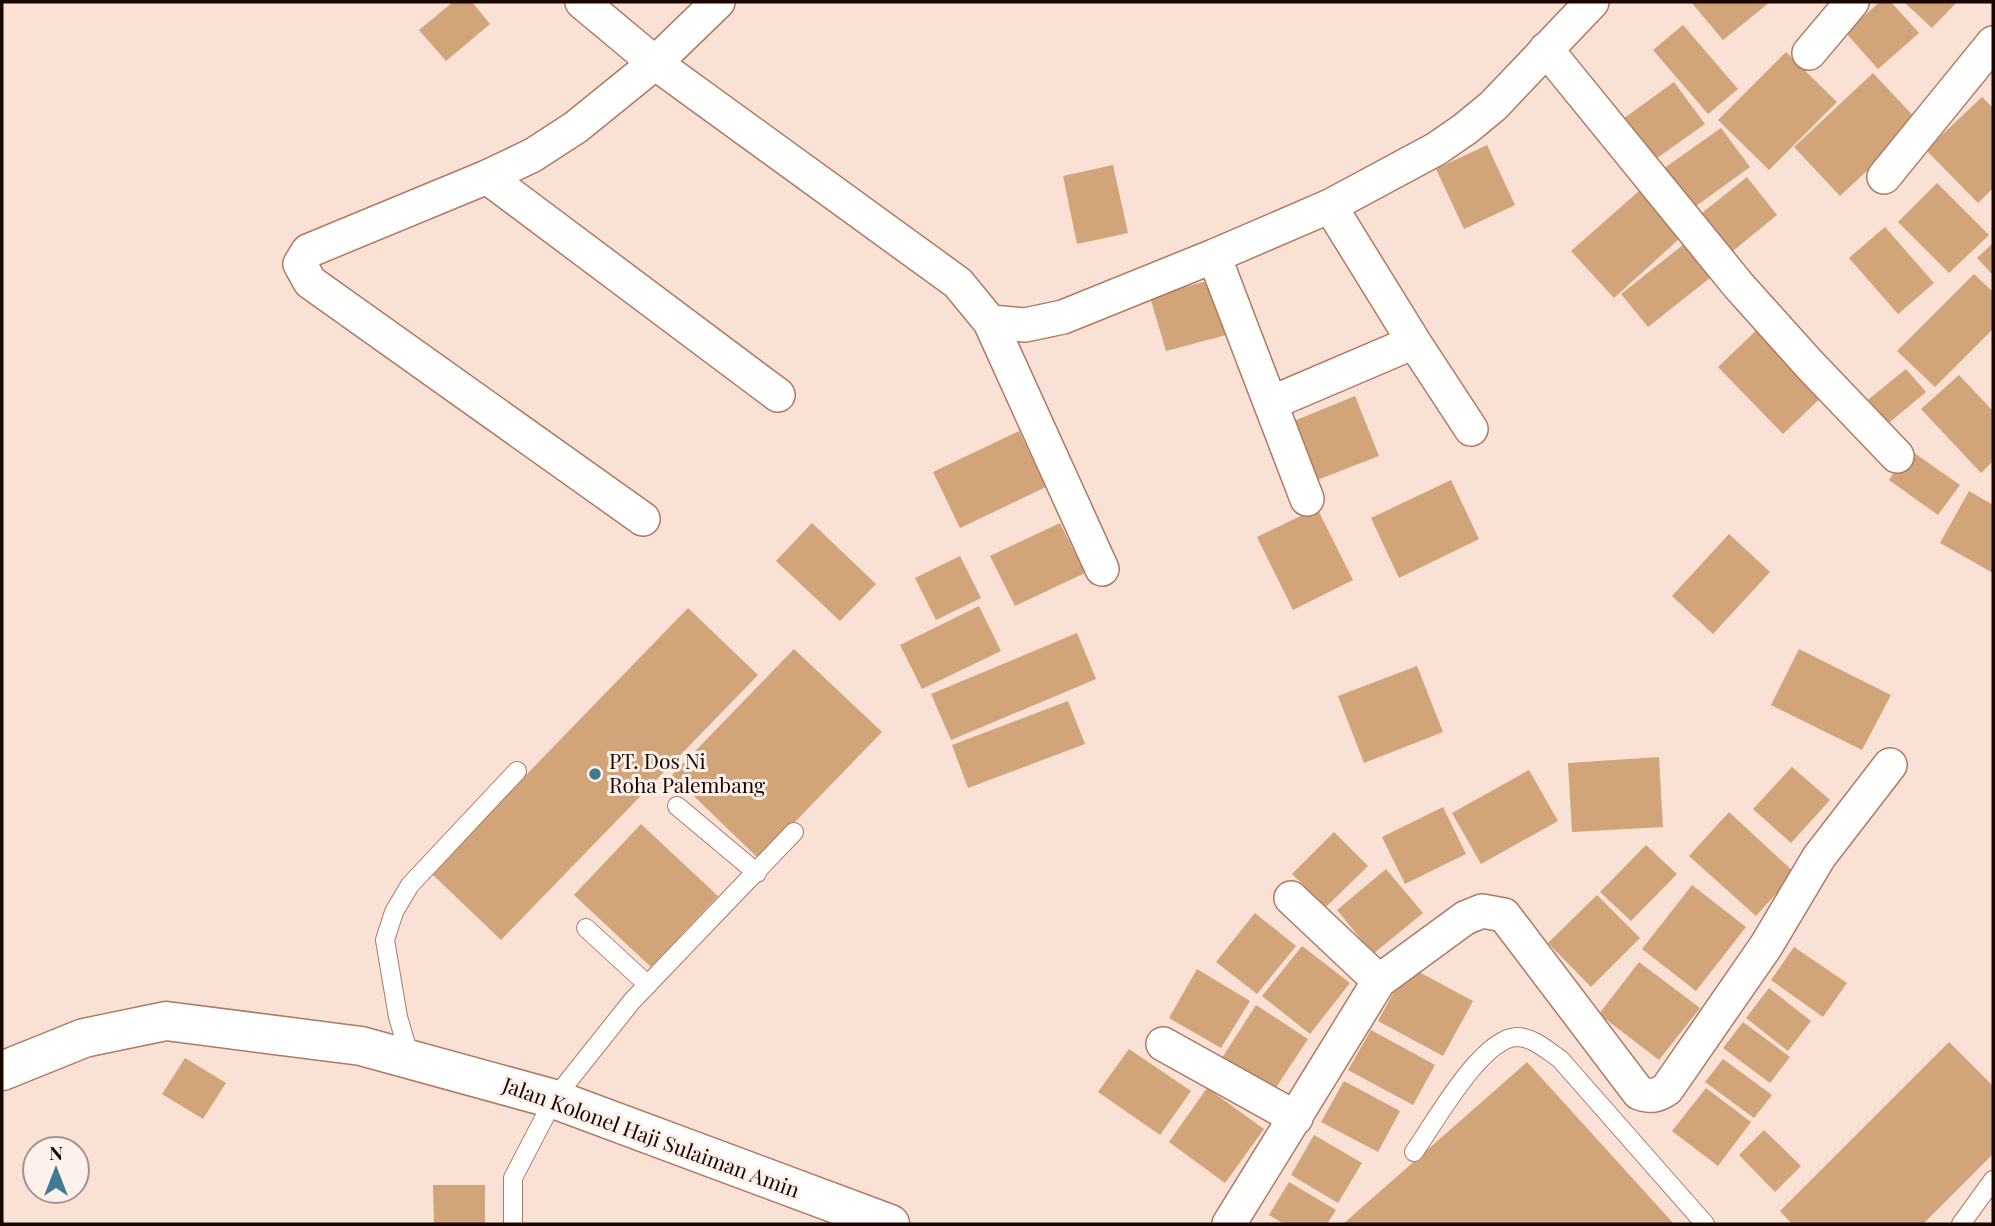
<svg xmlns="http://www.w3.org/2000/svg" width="1995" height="1226" viewBox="0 0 1995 1226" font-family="'Playfair Display',serif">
<rect width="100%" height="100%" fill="#fae1d6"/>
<path fill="#d1a479" d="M453,2H472L490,24L446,61L419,30Z
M1691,2H1770L1723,40Z
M1880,2H1891L1919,33L1878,69L1845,32Z
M1904,2H1957L1932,28Z
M1683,25L1738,89L1708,114L1653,50Z
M1786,52L1837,102L1769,170L1718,120Z
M1873,73L1919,122L1840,196L1794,147Z
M1674,82L1705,124L1653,161L1623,119Z
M1982,97L1993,108V188L1978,203L1926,150Z
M1721,128L1750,167L1692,209L1663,169Z
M1487,145L1515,205L1464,229L1436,169Z
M1113,165L1128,233L1077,244L1063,176Z
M1747,177L1777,215L1728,255L1697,217Z
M1648,183L1690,229L1614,298L1571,251Z
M1937,183L1989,235L1949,273L1898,222Z
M1885,227L1934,283L1898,314L1849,258Z
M1693,237L1720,270L1648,327L1621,294Z
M1993,243V275L1977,258Z
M1974,274L1993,292V329L1935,387L1897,351Z
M1210,280L1226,335L1166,351L1150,297Z
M1764,323L1829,390L1783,434L1718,367Z
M1906,369L1926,392L1884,427L1864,403Z
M1959,375L1993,411V461L1981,473L1921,409Z
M1355,396L1379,456L1312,482L1289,423Z
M1019,431L1046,487L960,528L933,472Z
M1910,450L1960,485L1938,515L1889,480Z
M1451,480L1479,539L1399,578L1371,518Z
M1969,491L1993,505V573L1940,543Z
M1317,508L1353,580L1293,610L1257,537Z
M812,523L876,584L840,621L776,561Z
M1060,523L1085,573L1015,606L990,556Z
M1729,534L1770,572L1713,634L1672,596Z
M960,556L981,598L936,620L915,578Z
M979,606L1001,651L922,689L900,645Z
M688,608L758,675L501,940L431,873Z
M1077,633L1096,679L951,740L931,694Z
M794,649L882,732L759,859L672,775Z
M1799,649L1891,695L1862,750L1771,705Z
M1417,666L1443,732L1364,763L1338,696Z
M1068,701L1085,744L968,788L952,745Z
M1659,757L1663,827L1572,832L1568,763Z
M1792,767L1830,800L1791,843L1753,809Z
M1529,770L1558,821L1481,864L1452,813Z
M1443,807L1466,854L1405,884L1382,837Z
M1729,812L1795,873L1756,916L1689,856Z
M641,824L718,896L651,967L574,895Z
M1334,832L1368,866L1326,907L1292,874Z
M1646,845L1677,874L1631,921L1600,892Z
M1386,869L1423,913L1373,954L1337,910Z
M1692,885L1746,927L1696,991L1642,949Z
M1597,895L1640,938L1591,987L1548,943Z
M1255,913L1296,946L1257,994L1216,962Z
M1302,946L1350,983L1310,1034L1262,996Z
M1794,947L1847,983L1823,1017L1771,980Z
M1639,962L1700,1008L1659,1060L1599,1014Z
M1408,966L1473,1001L1443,1056L1378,1021Z
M1197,969L1250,1001L1221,1048L1169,1018Z
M1769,988L1811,1021L1788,1051L1746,1018Z
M1256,1005L1308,1039L1273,1092L1222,1058Z
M1743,1022L1790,1057L1770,1083L1723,1048Z
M1371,1030L1435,1065L1413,1105L1348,1070Z
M1949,1042L1993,1086V1154L1923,1224H1792L1780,1211Z
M1129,1049L1191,1091L1160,1135L1098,1092Z
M185,1058L226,1083L203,1119L162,1094Z
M1723,1059L1772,1095L1754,1118L1705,1082Z
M1527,1062L1674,1224H1343Z
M1344,1081L1400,1111L1378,1152L1321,1122Z
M1207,1088L1264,1129L1225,1183L1169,1142Z
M1706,1088L1751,1122L1718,1166L1672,1131Z
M1764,1130L1801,1166L1775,1192L1739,1155Z
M1314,1135L1362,1163L1338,1203L1291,1175Z
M1289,1182L1336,1210L1327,1224H1284L1269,1215Z
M433,1185H485V1224H434Z"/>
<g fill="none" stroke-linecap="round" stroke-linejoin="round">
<defs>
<path id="service" d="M677,806L757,873
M586,928L648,985
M410,1058L398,1017L385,940L394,912L410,885L517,771
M1414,1152C1434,1124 1481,1038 1517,1037C1533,1037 1548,1051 1560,1059L1705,1224
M513,1224V1178L554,1099L632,1001L794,832
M1961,1224L1993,1180"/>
<path id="minor" d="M582,2L655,63L958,283L990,322L1025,325L1063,317L1214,256L1330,206L1436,149L1465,129L1493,106L1592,2
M1546,49L1739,286L1810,365L1897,456
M1809,53L1852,2
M487,177L778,395
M1884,177L1993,43
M1330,206L1414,342L1471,429
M1214,256L1307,499
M990,322L1102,569
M1271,403L1414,342
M643,519L310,282L300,264L308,251L487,177L533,155L576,127L655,63L718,2
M1291,898L1379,981
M1163,1044L1296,1118
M1229,1224L1379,981L1465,918L1482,911L1504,915L1639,1093C1651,1097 1657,1096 1667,1089L1766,946L1819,857L1890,765"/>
<path id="tertiary" d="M2,1071L84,1038L166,1021L361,1046L554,1099L890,1224"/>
</defs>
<use href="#service" stroke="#b07960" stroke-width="20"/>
<use href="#minor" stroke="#b07960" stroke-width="36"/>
<use href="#tertiary" stroke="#b07960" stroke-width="41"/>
<use href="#service" stroke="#fff" stroke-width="18"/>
<use href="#minor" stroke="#fff" stroke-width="33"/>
<use href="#tertiary" stroke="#fff" stroke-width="38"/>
</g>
<circle fill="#3f7b93" stroke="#fef1ec" stroke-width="2.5" cx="595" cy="774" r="7"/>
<g text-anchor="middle" stroke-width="6" stroke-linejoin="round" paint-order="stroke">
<g font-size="21" fill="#190601" stroke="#fef1ec" text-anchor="start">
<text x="609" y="769">PT. Dos Ni<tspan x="609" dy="24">Roha Palembang</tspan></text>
</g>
<g font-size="21" fill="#190601" stroke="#fef1ec">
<text transform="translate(651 1138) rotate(20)" y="7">Jalan Kolonel Haji Sulaiman Amin</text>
</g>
</g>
<rect width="1995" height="1226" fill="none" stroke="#190601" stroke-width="7"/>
<g transform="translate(56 1170)"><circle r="33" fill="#fef1ec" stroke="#a2938e" stroke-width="2"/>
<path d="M0-5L12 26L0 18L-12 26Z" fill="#3f7b93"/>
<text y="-10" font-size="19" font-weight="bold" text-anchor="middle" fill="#190601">N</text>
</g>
</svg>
